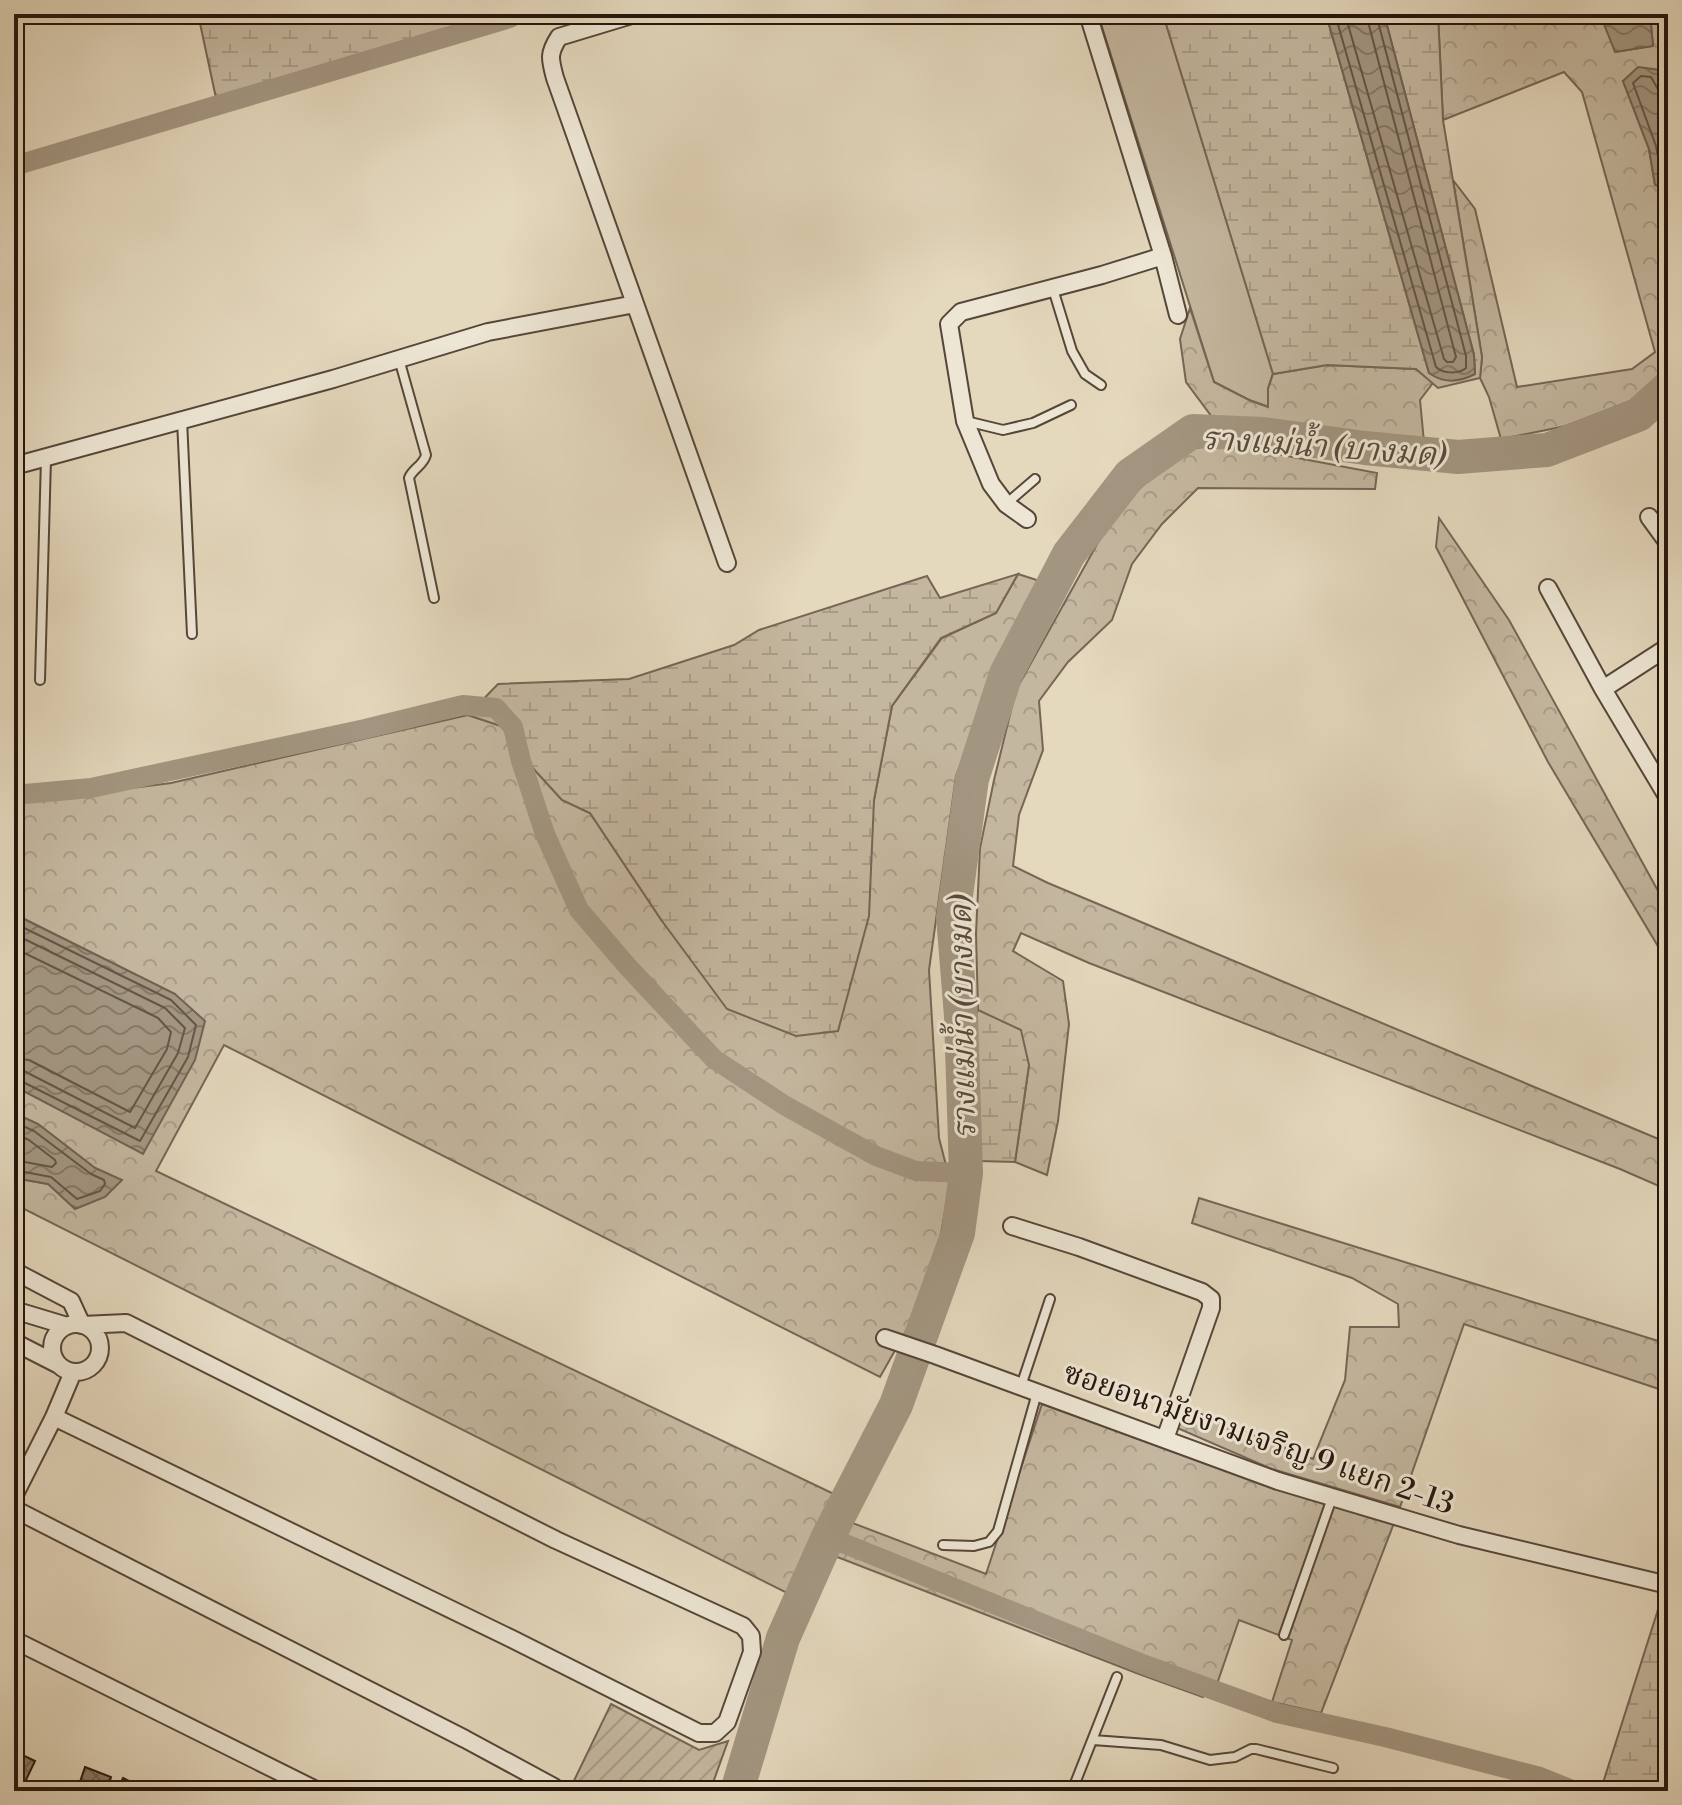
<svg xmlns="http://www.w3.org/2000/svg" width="1682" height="1805" viewBox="0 0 1682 1805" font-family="'Libre Bodoni','Noto Serif Thai',serif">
<defs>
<pattern id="forest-crowns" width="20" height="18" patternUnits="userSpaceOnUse" patternTransform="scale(2)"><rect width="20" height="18" fill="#c4b79f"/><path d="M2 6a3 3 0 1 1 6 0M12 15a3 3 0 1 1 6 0" fill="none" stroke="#a89c88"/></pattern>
<pattern id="wetland-marsh" width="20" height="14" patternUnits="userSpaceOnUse" patternTransform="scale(2)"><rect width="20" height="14" fill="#c4b79f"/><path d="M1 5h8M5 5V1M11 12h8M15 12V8" fill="none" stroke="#a89c88"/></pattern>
<pattern id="garden-furrows" width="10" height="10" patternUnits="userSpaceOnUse" patternTransform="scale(2)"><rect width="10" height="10" fill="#c4b79f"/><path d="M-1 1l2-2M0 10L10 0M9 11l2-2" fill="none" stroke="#a89c88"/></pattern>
<pattern id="water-waves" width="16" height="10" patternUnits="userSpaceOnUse" patternTransform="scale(2)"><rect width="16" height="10" fill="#a39681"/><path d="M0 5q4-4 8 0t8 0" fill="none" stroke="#857968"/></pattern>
<pattern id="building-cross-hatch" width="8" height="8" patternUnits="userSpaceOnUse" patternTransform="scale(2)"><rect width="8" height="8" fill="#897a69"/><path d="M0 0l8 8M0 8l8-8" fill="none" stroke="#706355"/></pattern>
</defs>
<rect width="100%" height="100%" fill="#e4d8bd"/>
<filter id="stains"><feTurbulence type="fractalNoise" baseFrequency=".0025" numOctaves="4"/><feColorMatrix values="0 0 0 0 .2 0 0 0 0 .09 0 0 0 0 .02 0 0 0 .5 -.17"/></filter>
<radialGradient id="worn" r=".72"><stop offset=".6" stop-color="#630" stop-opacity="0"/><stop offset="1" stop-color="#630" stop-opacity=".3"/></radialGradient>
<path fill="#c4b79f" stroke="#756656" stroke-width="2" d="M1098,14H1163L1273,373L1268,389L1269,407L1249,400L1214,382Z"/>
<path fill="url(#forest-crowns)" stroke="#756656" stroke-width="2" d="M1438,14H1600L1616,52L1653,46L1650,14H1668V99L1659,70L1623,81L1649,149L1655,185L1668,189V368L1638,398L1566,426L1501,439L1489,397L1480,378L1482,357L1453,180L1475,209L1517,387L1632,369L1655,352L1582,92L1564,72L1443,120Z
M1190,308L1214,382L1249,400L1268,407V389L1273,374L1327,365L1416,369L1433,383L1420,400L1424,442L1310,429L1277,422L1212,417L1186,382L1180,339Z
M1223,444L1377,473L1375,489L1198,488L1162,524L1132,564L1112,620L1068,662L1039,701L1043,750L1019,815L1013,866L1048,883L1668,1143V1190L1620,1169L1089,963L1021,933L1013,951L1063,981L1069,1024L1058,1121L1047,1175L1015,1162L1029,1065L978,1010L976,934L980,848L994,780L1016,690L1116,510L1182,450Z
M1439,518L1509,620L1668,909V963L1548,762L1436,547Z
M1018,574L1046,583L1025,609L956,776L929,970L939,1138L950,1181L939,1246L906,1331L880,1377L224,1045L156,1171L834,1494L789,1594L14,1204V1178L48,1184L121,1180L95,1168L38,1124L14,1113V1086L143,1153L175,994L14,914V803L171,783L468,715L504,727L530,765L562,800L590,813L662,921L874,800L892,706L942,638L996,613Z
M1199,1198L1668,1344V1392L1464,1324L1400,1507L1272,1469L1175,1427L1184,1407L1313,1459L1345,1380L1350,1327H1399L1398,1304L1352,1278L1192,1223Z
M1042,1404L1279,1489L1394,1523L1321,1713L1272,1702L1292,1640L1239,1620L1218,1681L1203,1697L1139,1674L832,1555L850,1522L986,1574Z"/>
<path fill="url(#wetland-marsh)" stroke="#756656" stroke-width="2" d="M198,14H488L490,22L216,98Z
M1163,14H1326L1429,373L1475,374L1474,355L1384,14H1438L1443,120L1482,357L1480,378L1438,388L1416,369L1327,365L1273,374Z
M1018,574L996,613L941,638L892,706L874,800L869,916L838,1031L796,1036L727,1009L662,921L590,813L562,800L530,765L504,727L468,715L498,684L629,679L734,645L759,630L927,576L940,598Z
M978,1010L1021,1030L1029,1065L1015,1162L979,1161L973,1095L970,1032Z
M1663,1594L1668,1595V1791H1610L1602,1786Z"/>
<path fill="url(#garden-furrows)" stroke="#756656" stroke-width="2" d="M611,1704L699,1750L728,1741L710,1791H569Z"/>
<path fill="url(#water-waves)" stroke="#716253" stroke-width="2" d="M1326,14H1384L1474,355L1475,374C1460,382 1444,384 1429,373Z
M1600,14H1650L1653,46L1615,52Z
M1638,67L1660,70L1668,99V189L1655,185L1649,149L1623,81Z
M14,914L175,994L205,1021L195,1060L143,1154L14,1086Z
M14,1113L38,1124L95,1168L122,1180L105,1197L75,1209L48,1184L14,1178Z"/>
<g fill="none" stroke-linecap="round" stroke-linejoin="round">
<path stroke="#645647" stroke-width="2" d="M1335,14L1436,367C1443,374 1459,374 1466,368V356L1376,14
M1345,14L1444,359L1447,362H1453L1456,357L1366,14
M1668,95L1659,91L1651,77L1641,76L1633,83L1656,146L1662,178L1668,181
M14,923L171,1000L196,1025L188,1057L140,1141L21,1081L14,1080
M14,934L165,1008L185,1028L178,1053L135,1128L24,1071L14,1070
M14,948L158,1018L171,1032L167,1049L130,1112L29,1060L14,1058
M14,1122L34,1131L91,1174L104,1180L105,1184L100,1191L77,1199L51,1177L14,1170
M14,1133L29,1140L55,1160L56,1163L52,1167L14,1160"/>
<path stroke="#a39681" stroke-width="20" d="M14,166L510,18
M14,795L91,788L365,729L463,705L496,708L513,727L521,761L545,834L579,910L629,968L714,1059L784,1105L876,1156L916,1171L966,1173
M828,1537L1145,1665L1277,1713L1385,1737L1540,1777L1575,1791"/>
<path stroke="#a39681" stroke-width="34" d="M737,1791L783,1638L828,1537L896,1405L958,1233L966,1173L961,1016L953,917L972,779L1006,674L1069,554L1130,475L1193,431L1263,434L1365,448L1458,457L1547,450L1638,415L1668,388"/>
</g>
<path fill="url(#building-cross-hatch)" stroke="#26150d" stroke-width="2" d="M14,1751L35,1761L25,1782L14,1777Z
M85,1767L111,1777L107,1791H77Z
M123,1778L145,1789L144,1791H117Z"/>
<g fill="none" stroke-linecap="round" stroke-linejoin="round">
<defs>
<path id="service" d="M1053,289L1072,351L1085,374L1101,385
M399,359L426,455C423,466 413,468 409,478L434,598
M182,420L192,634
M966,421L1003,430L1033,423L1071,405
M1006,504L1035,479
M40,680L46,458
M1021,1386L1050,1299
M943,1545L974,1546L989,1542L998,1531L1037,1393
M1284,1635L1332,1498
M1093,1740L1161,1745L1210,1760L1235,1757L1251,1749H1256L1333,1768
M1072,1791L1117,1677"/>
<path id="minor" d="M635,14L559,37C548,54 550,59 555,78L727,563
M1088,14L1163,256L1178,315
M14,466L333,379L488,332L635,304
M1649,517L1668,543
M1027,519L1006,504L991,484L965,421L949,324L961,312L1102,275L1163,256
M1548,588L1603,689L1668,798
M1603,689L1668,647
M1012,1226L1079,1247L1202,1292L1211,1299V1308L1165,1439
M14,1271L71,1301L82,1325L126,1323L556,1540L743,1626L751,1636L752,1652L727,1722L715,1733H699L510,1638L54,1417
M14,1310L67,1326
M52 1348a24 24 0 1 1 48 0a24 24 0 1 1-48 0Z
M885,1338L935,1355L1278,1481L1459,1535L1668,1585
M14,1342L59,1365
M14,1496L54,1417L73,1372
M14,1509L465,1739L554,1787L553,1791
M14,1640L318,1791"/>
</defs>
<use href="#service" stroke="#564639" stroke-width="12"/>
<use href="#minor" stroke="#564639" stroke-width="20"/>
<use href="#service" stroke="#ede6d4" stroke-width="8"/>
<use href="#minor" stroke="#ede6d4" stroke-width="16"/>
</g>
<g text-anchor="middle" stroke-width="6" stroke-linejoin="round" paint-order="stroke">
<g font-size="30" fill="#26150d" stroke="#ede6d4">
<text transform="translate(1259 1438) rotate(19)" y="10">ซอยอนามัยงามเจริญ 9 แยก 2-13</text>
</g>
<g font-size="32" font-style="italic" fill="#58493b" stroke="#ede6d4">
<text transform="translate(1324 446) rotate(4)" y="11">รางแม่น้ำ (บางมด)</text>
<text transform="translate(962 1017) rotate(-91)" y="11">รางแม่น้ำ (บางมด)</text>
</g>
</g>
<rect width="1682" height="1805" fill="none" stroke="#e4d8bd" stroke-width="48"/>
<rect x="16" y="16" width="1650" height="1773" fill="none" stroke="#26150d" stroke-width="4"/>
<rect x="24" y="24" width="1634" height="1757" fill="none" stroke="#26150d" stroke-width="2"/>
<rect width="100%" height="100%" filter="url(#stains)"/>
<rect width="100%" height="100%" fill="url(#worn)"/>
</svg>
